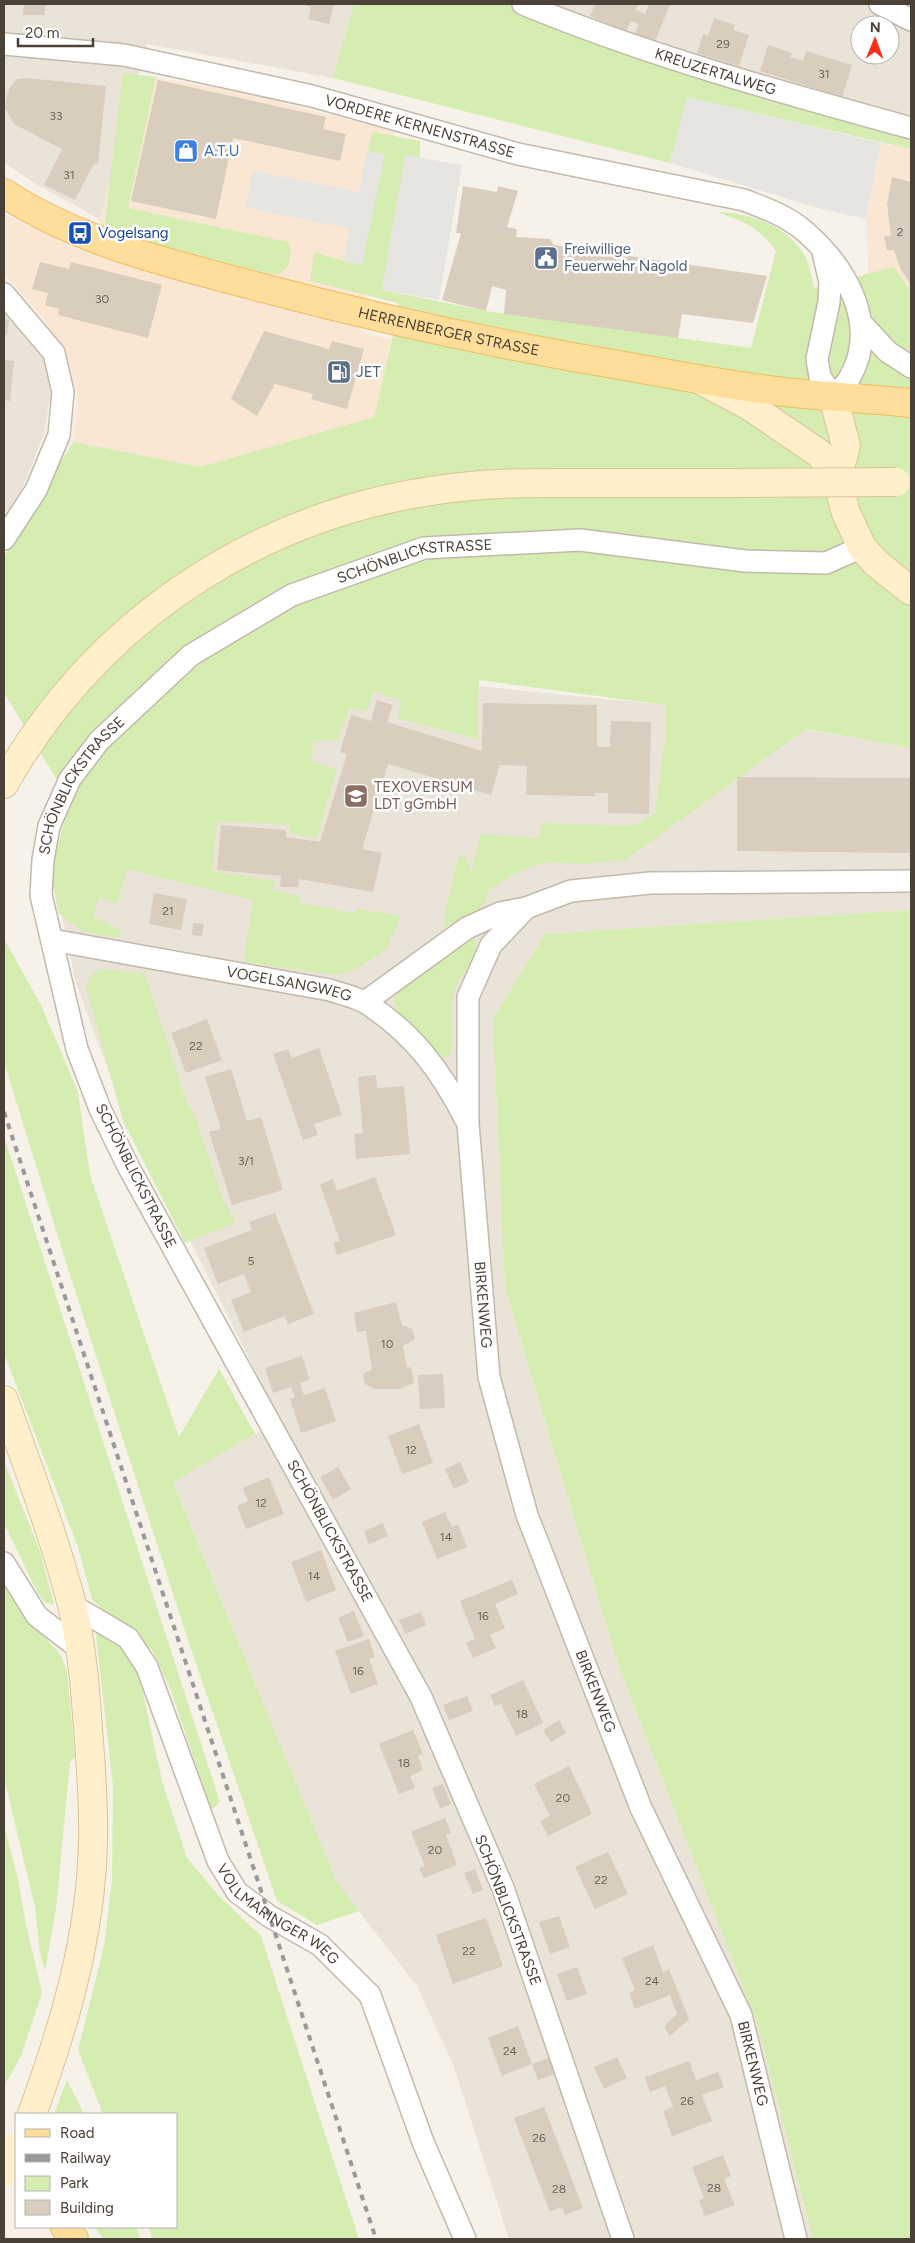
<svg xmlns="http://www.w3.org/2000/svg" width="915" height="2243" viewBox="0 0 915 2243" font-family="Figtree,sans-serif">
<rect width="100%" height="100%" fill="#f6f2ea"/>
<path fill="#eae3d7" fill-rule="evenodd" d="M4,4H354L333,78L147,44L100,219L34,183L4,162Z
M550,4H911V119L697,61ZM860,25H890V55H860Z
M4,305L45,354L52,387L44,434L17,502L4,521Z
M388,677L665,705L911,748V910L545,934L493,1019L505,1288L618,1664L757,2023L813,2239H509L453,2064L417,1986L336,1882L173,1481L280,1420L118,1097L76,983L55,882Z"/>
<path fill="#f9e7d4" d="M139,75L231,90L394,131L361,332L392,340L374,417L200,467L73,442L78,397L67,354L41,316L4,274V214L72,246L96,254L100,219Z
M881,143L911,149V334L869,284L866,219Z"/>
<path fill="#d5edb0" d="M354,4H550L697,61L911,119V149L687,97L670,163L333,78Z
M123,73L156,77L128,208L288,242L291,252L288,267L278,275L267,273L104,231Z
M373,132L420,141V158L406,155L382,290L486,311L751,348L776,251C760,227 743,222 717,212C751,213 789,226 806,258C810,267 812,279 814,288L894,267L911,292V748L806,729L625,860L578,864L551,862L534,866L514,874L489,890C482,916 467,918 444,927L446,908L459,856L466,858L471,875L481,834L540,838L541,823L631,826L655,814L666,734L665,705L479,680L477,739L398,718L402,701L374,691L367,711L350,708L337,740L313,741L312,762L337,769L317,838L290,833L289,825L217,821L212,871L275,881L273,891L301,896L299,903L354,913L357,909L401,916L386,950L354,970L335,975L244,962L253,900L127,869L117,904L99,898L93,916L120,930L119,937C87,934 82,934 58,912L51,870L70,801L4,693V557L73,442L200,467L374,417L392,340L398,303L310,281L314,252L343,261L384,155L367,151Z
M911,910V2239H813L757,2023L618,1664L505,1288L493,1019L545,934Z
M4,939L41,1005L78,1092L90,1175L179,1437L219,1369L255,1434L173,1482L336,1881L359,1911L317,1925L277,1901L188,1640L68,1269L4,1062Z
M476,939C479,958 459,975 454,992C447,1013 457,1035 450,1054L444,1058L396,1011L394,997L399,990L467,940Z
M102,969L145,974L186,1101L194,1113L221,1194L235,1223L185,1243L123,1121L86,986L91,975Z
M4,1136L220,1802L211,1810L170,1688L152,1650L110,1617L92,1599L78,1547L4,1353Z
M4,1461L40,1551L54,1604L46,1603L38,1594L4,1523Z
M4,1571L33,1625L60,1654L67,1671L75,1757L70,1762L56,1909L45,1971L40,1953L35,1907L4,1778Z
M95,1627L123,1643L134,1662L143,1693L162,1781L187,1858L218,1895L261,1936L359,2239H153L148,2227H176V2114H103L78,2050L104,1946L112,1880L113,1786Z
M4,1825L18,1879L25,1920L42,1993L21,2056L4,2087Z
M67,2080L84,2114H54Z
M94,2227H136L141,2239H104Z"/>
<path fill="#e7e5e1" d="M687,97L881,143L866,219L825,210L670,163Z
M367,151L385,155L362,265L343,261L350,229L245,207L253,171L359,192Z
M405,155L462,165L439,300L382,290Z"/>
<path fill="#d9cdbe" d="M24,4H45V15H23Z
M301,4H334L329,24L308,19L311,7Z
M595,4H638L635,10L645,14L649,4H670L654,44L634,36L639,24L631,21L626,31L590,16Z
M714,18L735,25L733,30L749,35L739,66L697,53L703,34L708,36Z
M768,45L792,53L790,57L803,61L806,51L852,65L842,97L760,71Z
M26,78L106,86L98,163L93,165L75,200L44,185L62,149L14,124L5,108L6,98L10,87L17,79Z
M158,80L326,117L323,129L346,134L340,161L233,138L216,219L131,201Z
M892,177L911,182V285L900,268L894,250H887L884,236H891L887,204Z
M463,186L497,192L498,186L518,191L507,227L517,229L516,237L550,239L554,245L767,276L753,323L682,314L678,338L504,314L506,290L492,286L486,311L442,300L461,233H456Z
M40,262L69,269L71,262L162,285L148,338L58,315L59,309L45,305L48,293L32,289Z
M4,319L9,320L7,335L4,334Z
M264,331L329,349L332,341L364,349L347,409L311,399L313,394L275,384L257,416L231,399Z
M4,360L14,361L10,401L4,400Z
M377,700L393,705L387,722L482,751L483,703L597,705V747H610L611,721L651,722L649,814L608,813V793H595V796L526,795L527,766L500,765L491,795L388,764L362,849L382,853L373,892L299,879L298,887H280L281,876L217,870L221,825L286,830V837L320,842L347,754L340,752L351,715L371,721Z
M737,777L911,778V853L737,851Z
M154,893L187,899L181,930L149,924Z
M193,923L204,924L202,936L192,935Z
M207,1019L222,1060L186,1073L171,1033Z
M319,1048L342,1115L314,1124L318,1135L303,1140L273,1054L288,1049L292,1058Z
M231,1069L247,1121L261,1117L283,1190L232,1205L209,1132L221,1129L205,1077Z
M376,1075L377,1088L404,1086L410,1154L356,1159L354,1134L363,1133L358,1077Z
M375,1177L396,1235L337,1255L333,1243L340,1241L320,1184L333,1179L337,1191Z
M275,1213L314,1314L288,1324L285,1316L244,1332L231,1300L251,1292L244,1274L218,1284L204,1248L252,1230L249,1222Z
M396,1302L402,1325L412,1329L415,1339L403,1346L407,1368L411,1367L414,1383L399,1389H375L365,1384L363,1377L364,1373L372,1370L366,1331L357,1332L354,1313Z
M302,1356L310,1380L300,1383L304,1395L325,1388L336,1421L301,1433L290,1399L295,1397L291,1387L273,1393L265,1368Z
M443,1374L445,1408L420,1409L418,1375Z
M419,1424L433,1463L402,1474L388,1436Z
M460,1462L469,1482L454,1489L445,1469Z
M338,1467L351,1489L333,1500L320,1477Z
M269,1477L284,1514L246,1529L237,1506L248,1501L243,1488Z
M445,1512L452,1527L458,1524L467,1547L437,1559L422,1522Z
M383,1523L388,1536L369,1544L364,1531Z
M321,1550L336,1590L306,1602L291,1562Z
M512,1580L518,1594L495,1604L505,1628L490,1635L496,1648L473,1658L466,1643L475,1639L460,1601Z
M354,1611L364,1636L348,1642L338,1618Z
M421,1612L426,1625L405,1634L399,1620Z
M369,1639L375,1657L369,1659L378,1684L351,1694L335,1651Z
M523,1680L543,1723L516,1736L501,1704L495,1706L490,1695Z
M467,1696L473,1711L449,1720L443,1705Z
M559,1720L566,1733L551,1742L543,1730Z
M413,1730L423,1754L418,1756L423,1770L410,1776L415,1788L399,1794L379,1744Z
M569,1766L592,1814L548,1836L540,1821L550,1816L534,1784Z
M443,1784L451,1804L440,1808L432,1788Z
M445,1818L451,1833L446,1835L457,1865L424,1878L419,1868L425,1866L411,1832Z
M608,1852L628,1894L595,1909L575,1867Z
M475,1869L483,1890L473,1894L464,1873Z
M559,1916L570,1947L550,1954L539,1922Z
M486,1918L503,1966L453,1984L436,1935Z
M653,1945L663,1972L669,1969L689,2019L670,2036L664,2026L677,2014L670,1995L635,2009L629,1993L635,1990L622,1958Z
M577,1967L587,1994L567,2001L557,1974Z
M518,2026L532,2064L502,2076L488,2038Z
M552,2057L558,2073L538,2080L532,2064Z
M617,2057L627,2078L604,2089L594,2067Z
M689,2061L696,2080L718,2072L724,2087L702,2095L712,2121L672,2136L663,2111L673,2107L665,2086L650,2092L645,2077Z
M544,2107L583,2208L565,2215L562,2207L550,2212L514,2118Z
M723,2155L731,2176L724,2179L735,2205L705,2216L699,2200L704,2198L692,2167Z"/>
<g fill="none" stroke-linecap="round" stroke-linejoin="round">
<defs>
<g id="street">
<path id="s1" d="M523,4C649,56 780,92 911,128"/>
<path d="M880,4L911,20"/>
<path id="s2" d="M4,44L124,55L312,96L518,154L744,200C764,208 785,215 802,229C845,265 881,324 849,379C845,386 838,391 833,396L820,377L817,359L829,302L830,282L822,248"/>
<path d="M4,294L54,353L63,392L59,435L36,490L4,539"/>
<path d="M861,323L888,352L911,367"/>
<path id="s3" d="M526,908L491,945L468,997V1124L489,1377L527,1515L641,1808L741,2015L796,2239"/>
<path id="s4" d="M52,940L330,990C341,994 356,997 366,1003C413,1033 441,1071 466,1120"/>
<path d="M365,1002L467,928L500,913L526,908L571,891L650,883L911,881"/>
<path d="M4,1563L37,1616L81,1650"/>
<path id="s5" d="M72,1605L128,1638L147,1667L218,1861L237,1892L269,1916L320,1945L370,1995L423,2142L465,2239"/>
<path id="s6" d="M623,2239L503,1888L421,1697L129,1168L100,1109L77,1049L41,895L43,860L49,826L70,779L99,741L191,655L292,595L424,548L580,540L745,561L826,563L862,547"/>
</g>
<path id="secondary" d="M704,382L751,407L820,454L837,479L846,513L862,547L876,563L911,591
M833,396L846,446L837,479
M4,784C102,611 274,504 471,486C506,482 542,483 577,483C629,483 681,483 733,483
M4,1400C28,1468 54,1535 72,1605C82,1646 85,1687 88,1728C91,1766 94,1804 93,1842C91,1936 64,2027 32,2114"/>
<g id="primary">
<path id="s7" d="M4,193C80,243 172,264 259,287C383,320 509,347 636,368C688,377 741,388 794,393C833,397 872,399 911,403"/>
<path d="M65,2227L74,2239"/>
</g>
</defs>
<use href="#street" stroke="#c3b9ab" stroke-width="24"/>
<use href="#secondary" stroke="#dac496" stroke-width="30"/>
<use href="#primary" stroke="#eebc5f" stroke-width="30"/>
<use href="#street" stroke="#fff" stroke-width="21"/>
<use href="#secondary" stroke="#ffefcb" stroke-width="28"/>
<use href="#primary" stroke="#ffdd9a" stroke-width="28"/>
<path stroke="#999" stroke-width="4" stroke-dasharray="6 6" stroke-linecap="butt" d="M4,1112L376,2239"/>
<defs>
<path id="secondary-bridge" d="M733,483L896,482
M4,2173L16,2147"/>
</defs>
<use href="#secondary-bridge" stroke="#dac496" stroke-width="30" stroke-linecap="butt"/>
<use href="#secondary-bridge" stroke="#ffefcb" stroke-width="28"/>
</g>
<defs>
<symbol id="shop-square" viewBox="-11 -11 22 22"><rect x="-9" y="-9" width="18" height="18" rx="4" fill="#3f7fe0" stroke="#fff"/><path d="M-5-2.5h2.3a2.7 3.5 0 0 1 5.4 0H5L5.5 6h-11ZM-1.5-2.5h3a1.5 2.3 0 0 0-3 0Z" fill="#fff"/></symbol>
<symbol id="bus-square" viewBox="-11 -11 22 22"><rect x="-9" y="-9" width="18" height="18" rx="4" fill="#1a4fb4" stroke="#fff"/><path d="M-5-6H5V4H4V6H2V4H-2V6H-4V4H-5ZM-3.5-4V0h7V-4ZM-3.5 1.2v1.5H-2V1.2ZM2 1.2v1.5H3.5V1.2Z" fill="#fff"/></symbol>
<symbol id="civic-square" viewBox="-11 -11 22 22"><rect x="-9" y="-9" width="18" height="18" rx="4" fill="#5c6f8a" stroke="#fff"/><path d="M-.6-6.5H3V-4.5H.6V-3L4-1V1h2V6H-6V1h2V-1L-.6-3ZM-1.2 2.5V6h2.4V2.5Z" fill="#fff"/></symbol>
<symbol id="fuel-square" viewBox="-11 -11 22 22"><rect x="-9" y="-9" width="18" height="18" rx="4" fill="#5c6f8a" stroke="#fff"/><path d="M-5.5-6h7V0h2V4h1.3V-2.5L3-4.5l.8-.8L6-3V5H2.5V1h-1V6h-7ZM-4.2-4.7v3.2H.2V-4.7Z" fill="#fff"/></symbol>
<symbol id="school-square" viewBox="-11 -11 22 22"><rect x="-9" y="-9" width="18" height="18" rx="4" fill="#8d6e63" stroke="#fff"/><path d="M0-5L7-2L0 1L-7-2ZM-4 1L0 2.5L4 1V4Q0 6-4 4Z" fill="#fff"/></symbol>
</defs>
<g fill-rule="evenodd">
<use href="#shop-square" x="172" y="137" width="28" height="28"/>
<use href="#bus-square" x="66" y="219" width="28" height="28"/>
<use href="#civic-square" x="532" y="244" width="28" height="28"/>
<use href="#fuel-square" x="325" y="358" width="28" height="28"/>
<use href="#school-square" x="342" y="782" width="28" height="28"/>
</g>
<g text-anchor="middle" stroke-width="5" stroke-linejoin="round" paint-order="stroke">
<g font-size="12" fill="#6e6559">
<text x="723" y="48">29</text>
<text x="824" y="78">31</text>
<text x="56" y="120">33</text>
<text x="69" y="179">31</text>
<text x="900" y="236">2</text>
<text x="102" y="303">30</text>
<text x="168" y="915">21</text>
<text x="196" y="1050">22</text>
<text x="246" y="1165">3/1</text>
<text x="251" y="1265">5</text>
<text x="387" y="1348">10</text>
<text x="411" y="1454">12</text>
<text x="261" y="1507">12</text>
<text x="446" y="1541">14</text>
<text x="314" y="1580">14</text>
<text x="483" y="1620">16</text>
<text x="358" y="1675">16</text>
<text x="522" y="1718">18</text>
<text x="404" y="1767">18</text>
<text x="563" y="1802">20</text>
<text x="435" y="1854">20</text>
<text x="601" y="1884">22</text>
<text x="469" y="1955">22</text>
<text x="652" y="1985">24</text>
<text x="510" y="2055">24</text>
<text x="687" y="2105">26</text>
<text x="539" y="2142">26</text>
<text x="714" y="2192">28</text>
<text x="559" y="2193">28</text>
</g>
<g font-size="15" fill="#4b4237" stroke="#fff">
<text dy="5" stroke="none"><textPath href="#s1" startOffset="204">KREUZERTALWEG</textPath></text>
<text dy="5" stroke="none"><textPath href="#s2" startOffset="425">VORDERE KERNENSTRASSE</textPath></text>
<text dy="5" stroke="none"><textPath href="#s7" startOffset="468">HERRENBERGER STRASSE</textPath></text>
<text dy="5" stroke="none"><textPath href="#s6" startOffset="2012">SCHÖNBLICKSTRASSE</textPath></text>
<text dy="5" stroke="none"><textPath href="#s6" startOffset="1592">SCHÖNBLICKSTRASSE</textPath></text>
<text dy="5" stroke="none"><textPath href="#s4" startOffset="241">VOGELSANGWEG</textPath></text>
<text transform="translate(136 1176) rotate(63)" y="5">SCHÖNBLICKSTRASSE</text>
<text dy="5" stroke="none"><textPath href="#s3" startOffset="416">BIRKENWEG</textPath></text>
<text transform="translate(330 1531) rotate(61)" y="5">SCHÖNBLICKSTRASSE</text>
<text dy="5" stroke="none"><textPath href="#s3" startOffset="821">BIRKENWEG</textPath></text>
<text transform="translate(508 1910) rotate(69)" y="5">SCHÖNBLICKSTRASSE</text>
<text dy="5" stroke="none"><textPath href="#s5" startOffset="388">VOLLMARINGER WEG</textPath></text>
<text dy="5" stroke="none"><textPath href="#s3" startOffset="1226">BIRKENWEG</textPath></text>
</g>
<g font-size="15" fill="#366cbe" stroke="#fff" text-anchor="start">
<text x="204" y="156">A.T.U</text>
</g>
<g font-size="15" fill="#164399" stroke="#fff" text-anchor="start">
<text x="98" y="238">Vogelsang</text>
</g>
<g font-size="15" fill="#4e5e75" stroke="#fff" text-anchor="start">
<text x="564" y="254">Freiwillige<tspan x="564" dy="17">Feuerwehr Nagold</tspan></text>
<text x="356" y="377">JET</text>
</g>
<g font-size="15" fill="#785e54" stroke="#fff" text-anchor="start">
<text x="374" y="792">TEXOVERSUM<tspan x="374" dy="17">LDT gGmbH</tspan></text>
</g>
</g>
<rect width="915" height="2243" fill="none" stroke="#4b4237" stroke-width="10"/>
<rect x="15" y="2113" width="162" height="115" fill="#ffffff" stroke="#b7b3af"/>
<rect x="25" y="2129" width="25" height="8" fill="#ffdd9a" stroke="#b7b3af"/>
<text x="60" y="2138" font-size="15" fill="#4b4237">Road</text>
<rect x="25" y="2154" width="25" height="8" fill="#999999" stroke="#b7b3af"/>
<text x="60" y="2163" font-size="15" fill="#4b4237">Railway</text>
<rect x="25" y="2176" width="25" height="15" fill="#d5edb0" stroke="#b7b3af"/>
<text x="60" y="2188" font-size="15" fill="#4b4237">Park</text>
<rect x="25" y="2200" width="25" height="15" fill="#d9cdbe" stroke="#b7b3af"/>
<text x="60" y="2213" font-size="15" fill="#4b4237">Building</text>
<g transform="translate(875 40) rotate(1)"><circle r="24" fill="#ffffff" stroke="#b7b3af"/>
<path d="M0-4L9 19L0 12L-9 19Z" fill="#ff2e18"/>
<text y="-8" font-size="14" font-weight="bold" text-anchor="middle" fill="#4b4237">N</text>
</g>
<path d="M18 38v8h75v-8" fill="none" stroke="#4b4237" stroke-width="2.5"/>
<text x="25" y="38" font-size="15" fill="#4b4237" stroke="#ffffff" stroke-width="4" paint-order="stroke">20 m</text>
</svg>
